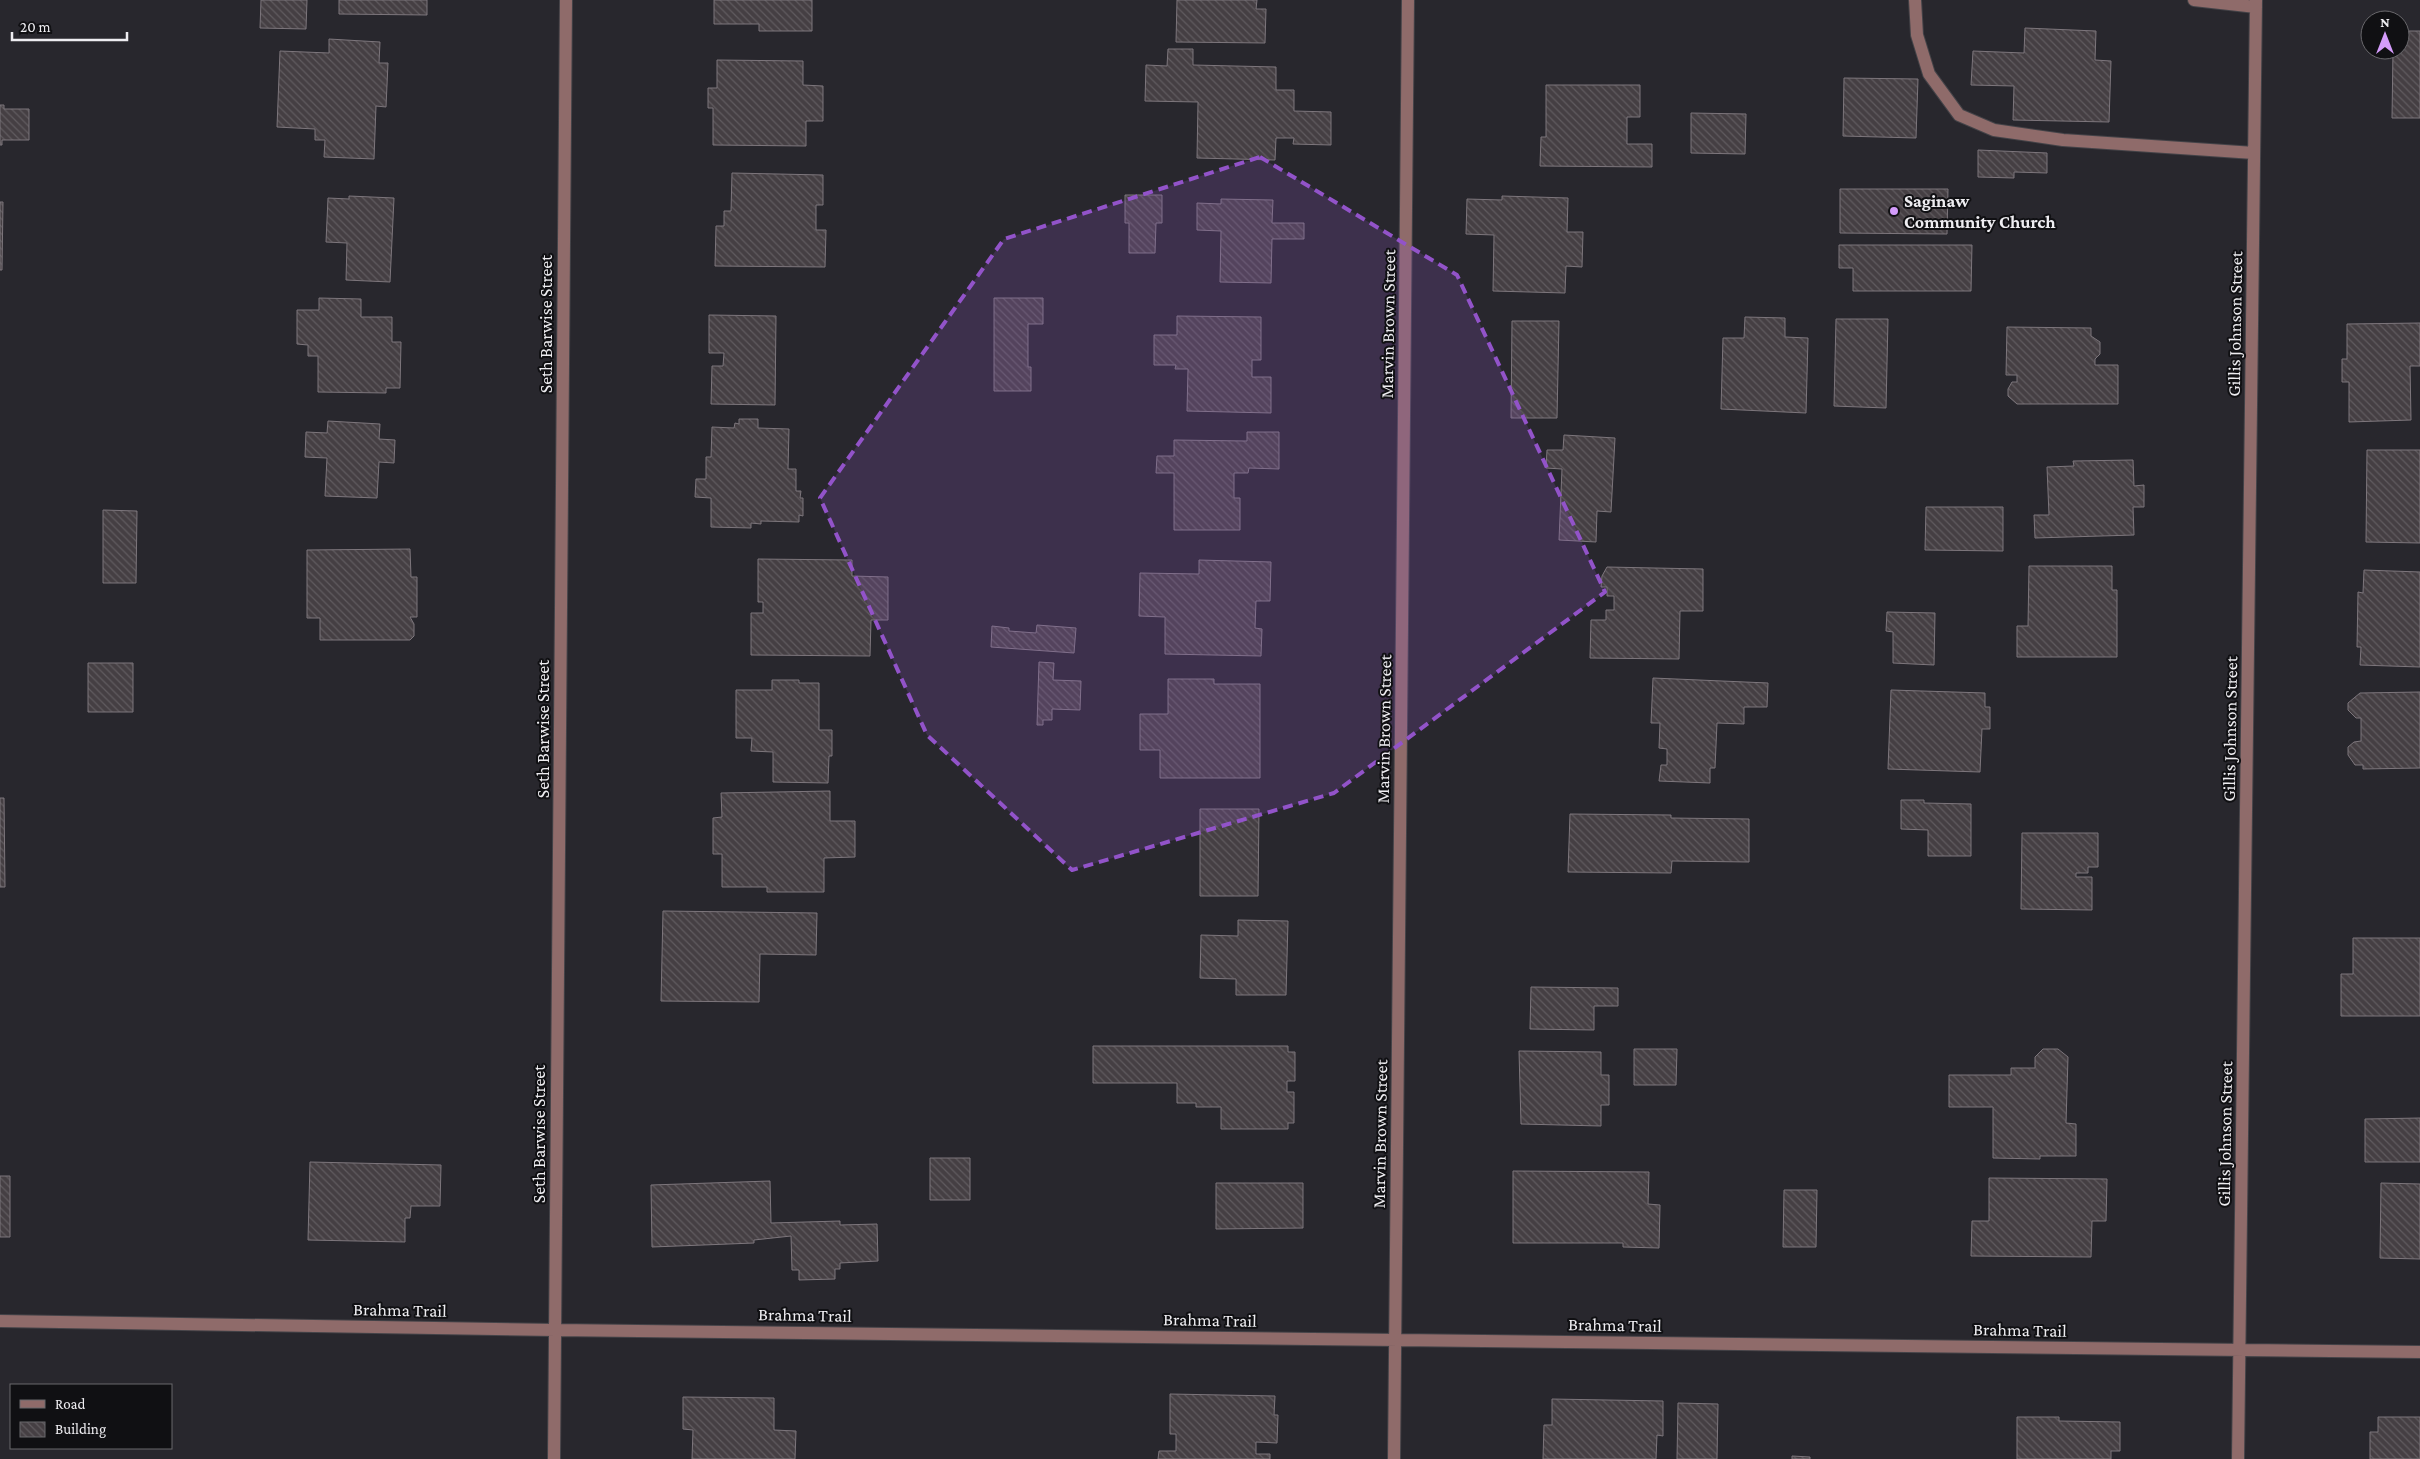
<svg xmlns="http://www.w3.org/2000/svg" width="2420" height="1459" viewBox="0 0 2420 1459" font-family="'Crimson Pro',serif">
<defs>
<pattern id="building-back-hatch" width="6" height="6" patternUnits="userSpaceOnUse" patternTransform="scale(1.25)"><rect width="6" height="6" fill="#453f43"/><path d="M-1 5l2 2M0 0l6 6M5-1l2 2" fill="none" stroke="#605b5f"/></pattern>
</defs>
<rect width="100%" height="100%" fill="#28272d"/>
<path fill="url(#building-back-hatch)" stroke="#7d767c" d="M261,0H307L306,29L260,28Z
M339,0H427V15L339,14Z
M714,0H812V31H759V24H714Z
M1177,0H1257L1256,9H1266L1265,43L1176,42Z
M2025,28L2096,31L2095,60L2111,61L2109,122L2013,120L2014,86L1971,85L1973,51L2024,53Z
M2400,31H2420V118H2392L2393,50H2400Z
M329,39L380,42L379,63H388L386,107L376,106L374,159L324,157L325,140H315V129L277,127L280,51L329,53Z
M1168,49H1193V65L1276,67V90H1294V111L1331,112V145L1293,144L1294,138H1276L1275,160L1197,158L1198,102L1145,101L1146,65L1167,66Z
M717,60L803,61V85L823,86V121H806V146L713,145V108H708V88H717Z
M1844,78L1918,79L1916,138L1843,136Z
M1546,85H1640V117H1627V144H1652V167L1540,166L1541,137H1546Z
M0,105H4V109H29V140H2V145H0Z
M1691,113L1746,114L1745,154L1691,153Z
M1978,150L2047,153V173L2014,172V178L1978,177Z
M732,173L823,175V205H816V230H826L825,267L715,266L716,226H724V211H731Z
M1840,189H1948L1947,234L1840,233Z
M1125,195H1162V223H1156L1155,253H1129V223H1125Z
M349,196L394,198L390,282L346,280L347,243L326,242L328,198L349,199Z
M1502,196L1568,198L1567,232H1583L1582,267L1566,266L1565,293L1493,291L1494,235L1466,234L1467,199L1502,200Z
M1221,199L1273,200L1272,223H1304V239H1272L1271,283L1220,282L1221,231L1197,230V203L1221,204Z
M0,202H3L2,270H0Z
M1839,245H1972L1971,291H1853V268H1839Z
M319,298L361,299V317H392V342H401L400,388H386V393L318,392V356H308V345L297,344V310H319Z
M994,298H1043V324H1028V367H1031V391H994Z
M709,315L776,316L775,405L711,404L712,366H723L724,353H709Z
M1177,316L1261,317V360H1252V377H1271V413L1187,411L1188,369H1175L1176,365H1154V335H1177Z
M1745,317L1785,318V337L1808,338L1806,413L1721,409L1723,338H1744Z
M1836,319H1888L1886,408L1834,406Z
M1512,321H1559L1557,418H1511Z
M2420,323V366H2410L2411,420L2349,422V382H2342V359H2347V324Z
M2007,327L2091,328V336L2100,342V354L2095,359V365H2118V404H2017L2008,396V389L2012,382H2017V375H2006Z
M739,419H758V428L789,429L788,469H796V491H801L800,498H803V516L799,515V522L761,521V524L751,523V528L711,527V498L695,497L696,479H706V457H711L712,427L734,428L735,423L739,424Z
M328,421L380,424L379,439L395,440L394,463L379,462L377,498L325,496L327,458L305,457L306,432L327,433Z
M1247,432H1279V469L1249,468L1248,473H1234V498H1240V530H1174V473H1156L1157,456H1174V440L1247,441Z
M1564,435L1615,438L1611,512L1597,511L1596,542L1559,540L1562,469L1546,468L1547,450H1563Z
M2367,450H2420V543L2366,542Z
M2133,460L2134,486L2144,485V507H2133L2134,535L2035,538L2034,515H2049L2047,467L2074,466L2073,461Z
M1926,507H2003V551L1925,550Z
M103,510L137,511L136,583H103Z
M410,549L411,577H417V617H410L414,624V636L410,640H320V618H307V550Z
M758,559L852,560V576L888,577V620H871L870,656L751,655V613H763V602H758Z
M1199,560L1271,562L1270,601H1256L1255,628L1262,629L1261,656L1165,654V617L1139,616L1140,573L1199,574Z
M2029,566H2112V590H2117V657H2017V626H2028Z
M1607,567L1703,569V611H1680L1679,659L1590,658L1591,620H1606V610H1614V596H1607V587H1601L1602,576Z
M2364,570L2420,572V667L2360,665L2361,647H2357L2358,592L2363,593Z
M1887,612L1935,613L1934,665L1893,663V632L1886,631Z
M1037,625L1076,628L1074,653L991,647L992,626L1009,628V631L1036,633Z
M1039,662L1054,663L1053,680L1081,681L1080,710L1052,709V720H1043V725H1037Z
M88,663H133V712H88Z
M1653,678L1768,683L1767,707H1744V724L1717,723L1715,768H1710V783L1659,781L1661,765H1667V749L1659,748L1660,723H1651Z
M1168,679H1214V684H1260V778H1160V750H1140V714H1168Z
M772,680H799V683H819V730H832V756H829L828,783L773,782V752L751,751L752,738H736V690H772Z
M1891,690L1985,693V707H1990V729H1982L1980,772L1888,769Z
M2420,692V768L2363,769V765H2355L2348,755V747L2354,742L2361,741V718H2356L2348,710V703L2360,693Z
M830,791V821H855V857L824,858V892H767V887H722V854H713V818L722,817L721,793Z
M0,798H4L5,887H0Z
M1901,800H1924V803L1971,804V856H1928V830L1901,829Z
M1200,809H1259L1258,896H1200Z
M1570,814L1671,815V818L1749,819V862L1672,861L1671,873L1568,872Z
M2022,833H2098V867H2088V873H2076V877H2092V910L2021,909Z
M663,911L817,913L816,955L760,954L759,1002L661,1001Z
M1238,920L1288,921L1286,995H1236V979L1200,978L1201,935L1238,936Z
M2353,938H2420V1016H2341V974H2353Z
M1531,987L1618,988V1006H1594V1030L1530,1029Z
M1093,1046H1288V1052H1295V1081H1287V1092H1294V1123H1288V1129H1221V1107H1196V1103H1177V1083H1093Z
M1634,1049H1677L1676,1085H1634Z
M2043,1049H2058L2068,1057L2066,1123L2076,1124V1156H2040V1159L1993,1158V1107H1949V1075H2011V1068H2035V1057Z
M1519,1051L1601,1052V1075H1609V1105H1601V1126L1521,1124Z
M2420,1118V1162H2365V1119Z
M930,1158H970V1200H930Z
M310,1162L441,1165L440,1206H411L410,1218H405V1242L308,1240Z
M1513,1171L1649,1172L1648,1204L1660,1205L1659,1248L1623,1247V1243H1513Z
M0,1176H10V1237H0Z
M1989,1178L2107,1179L2106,1221H2092L2091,1257L1971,1256L1972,1221H1989Z
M770,1181L771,1223L840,1221V1225L877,1224L878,1261L840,1263V1269H835V1279L799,1280V1270H792L791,1236L754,1240V1243L652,1247L651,1185Z
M1216,1183H1303V1228L1216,1229Z
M2381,1183L2420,1184V1259L2380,1258Z
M1784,1190H1817L1816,1247H1783Z
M1170,1394L1275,1396L1274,1415H1278L1277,1443L1256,1442V1454H1270V1459H1158L1159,1451H1176V1434H1170Z
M683,1397L774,1398V1430L796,1431L795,1459H692L693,1430L683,1429Z
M1552,1399L1663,1401V1436L1657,1435L1656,1459H1543L1544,1425H1552Z
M1678,1403L1718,1404L1717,1459H1677Z
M2017,1417H2059V1421L2120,1422V1451H2111V1459H2017Z
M2378,1417H2420V1459H2370V1432H2378Z
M1792,1456L1810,1457V1459H1792Z"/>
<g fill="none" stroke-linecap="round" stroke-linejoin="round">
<defs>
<path id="minor" d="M1915,0L1917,35L1929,74L1959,115L1994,130L2063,140L2254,153
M2194,0L2256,7
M0,1321L555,1330L2420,1352
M554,1459L566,0
M1394,1459L1408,0
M2238,1459L2256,0"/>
</defs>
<use href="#minor" stroke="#444348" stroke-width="14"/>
<use href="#minor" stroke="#8f6b6a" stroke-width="12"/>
</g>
<path fill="#9253c9" fill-opacity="0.2" stroke="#9253c9" stroke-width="4" stroke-dasharray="10 6" stroke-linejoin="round" d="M1260,157L1457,275L1605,592L1334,793L1072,870L927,735L820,498L1004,239Z"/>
<circle fill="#d49cfb" stroke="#101013" stroke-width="2" cx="1894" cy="211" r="5"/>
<g text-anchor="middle" stroke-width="4" stroke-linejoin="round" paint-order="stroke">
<g font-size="18" font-weight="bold" fill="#eeedf1" stroke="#101013" text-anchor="start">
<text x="1904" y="207">Saginaw<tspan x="1904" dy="21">Community Church</tspan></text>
</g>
<g font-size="18" fill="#eeedf1" stroke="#101013">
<text transform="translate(546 324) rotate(-90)" y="6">Seth Barwise Street</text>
<text transform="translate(1388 324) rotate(-89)" y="6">Marvin Brown Street</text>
<text transform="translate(2235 324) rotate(-89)" y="6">Gillis Johnson Street</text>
<text transform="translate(543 729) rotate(-90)" y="6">Seth Barwise Street</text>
<text transform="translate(1384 729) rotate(-89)" y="6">Marvin Brown Street</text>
<text transform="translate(2230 729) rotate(-89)" y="6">Gillis Johnson Street</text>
<text transform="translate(539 1134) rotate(-90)" y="6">Seth Barwise Street</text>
<text transform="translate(1380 1134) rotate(-89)" y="6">Marvin Brown Street</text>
<text transform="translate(2225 1134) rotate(-89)" y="6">Gillis Johnson Street</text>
<text transform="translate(400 1310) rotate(1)" y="6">Brahma Trail</text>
<text transform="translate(805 1315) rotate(1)" y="6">Brahma Trail</text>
<text transform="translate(1210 1320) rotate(1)" y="6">Brahma Trail</text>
<text transform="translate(1615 1325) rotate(1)" y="6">Brahma Trail</text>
<text transform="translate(2020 1330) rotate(1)" y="6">Brahma Trail</text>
</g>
</g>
<rect x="10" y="1384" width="162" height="65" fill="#101013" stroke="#69686c"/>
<rect x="20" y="1400" width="25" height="8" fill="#8f6b6a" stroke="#69686c"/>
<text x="55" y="1409" font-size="15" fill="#eeedf1">Road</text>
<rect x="20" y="1422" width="25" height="15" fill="url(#building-back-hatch)" stroke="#69686c"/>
<text x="55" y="1434" font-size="15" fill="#eeedf1">Building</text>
<g transform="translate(2385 35)"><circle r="24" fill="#101013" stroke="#69686c"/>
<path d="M0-4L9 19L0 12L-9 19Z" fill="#d49cfb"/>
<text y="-8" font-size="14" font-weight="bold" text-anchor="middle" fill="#eeedf1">N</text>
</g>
<path d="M12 32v8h115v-8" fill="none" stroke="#eeedf1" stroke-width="2.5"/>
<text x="20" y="32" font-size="15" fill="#eeedf1" stroke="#101013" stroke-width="4" paint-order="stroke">20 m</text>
</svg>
